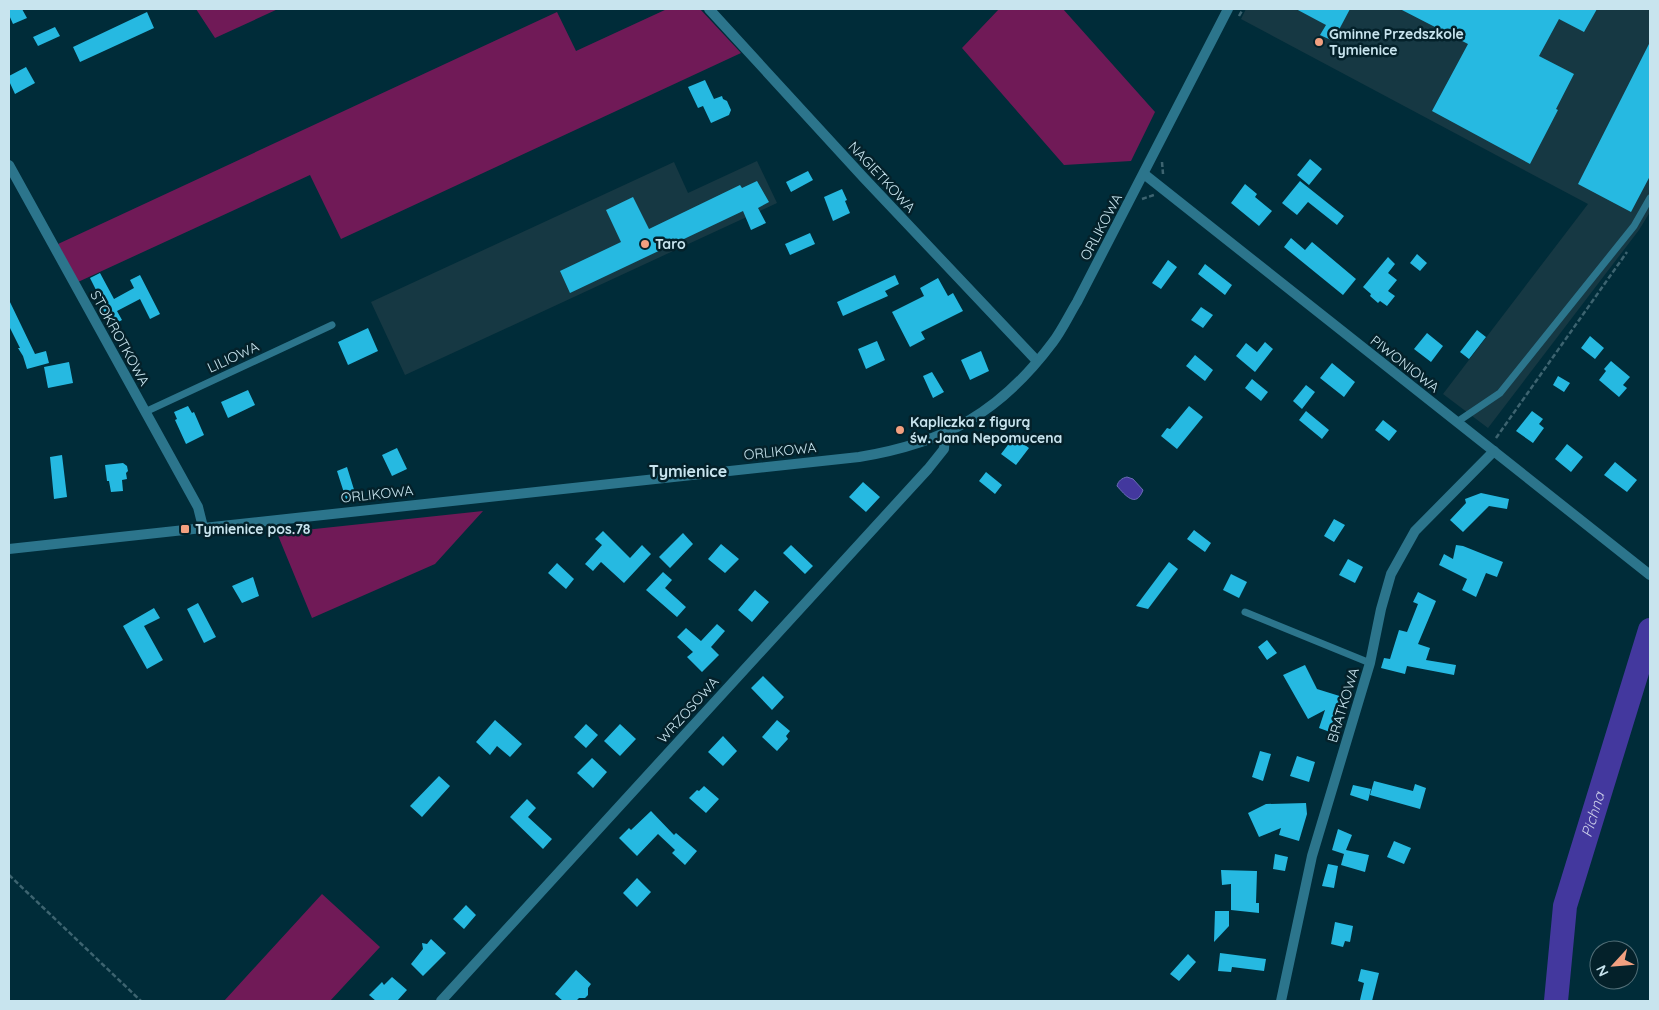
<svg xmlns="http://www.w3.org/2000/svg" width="1659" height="1010" viewBox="0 0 1659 1010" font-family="Quicksand,sans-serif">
<rect width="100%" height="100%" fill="#002c39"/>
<path fill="#163843" d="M1246,9H1650V212L1639,230L1488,428L1443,394L1588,204L1241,19Z
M757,161L777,203L405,375L371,302L674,162L688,193Z"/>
<path fill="#701a57" d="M196,9H278L215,38Z
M667,9H700L741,53L341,239L310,175L78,282L58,244L557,12L576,51Z
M999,9H1063L1155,112L1131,161L1064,165L962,48Z
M483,511L435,564L312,618L277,533Z
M322,894L380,947L330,1001H224Z"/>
<path fill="#43389e" stroke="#6b6cb6" d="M1127,477L1133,479L1143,490C1136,509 1125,495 1117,486C1118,481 1122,478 1127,477Z"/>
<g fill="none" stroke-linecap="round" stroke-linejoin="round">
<path stroke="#43389e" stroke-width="24" id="s1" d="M1556,1001L1565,906L1650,630"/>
</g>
<path fill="#26b9e1" d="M9,9H22L27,18L13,24L9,15Z
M1296,9H1350L1333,41L1320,35L1326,25Z
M1400,9H1597L1584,32L1559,19L1539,56L1574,74L1556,109L1558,110L1530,164L1432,111L1468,44Z
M147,12L154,28L80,62L73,47Z
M55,27L60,36L38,46L33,37Z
M1650,42V176L1631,212L1578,184Z
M26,67L35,83L15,94L9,81V76Z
M705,80L714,99L722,96L723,99L727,101L731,110L729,115L711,123L703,106L698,108L688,87Z
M1310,159L1322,169L1309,185L1297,175Z
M808,171L813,180L791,192L786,182Z
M757,181L769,202L758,208L766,223L751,230L743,211L570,293L560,271L621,242L606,210L633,197L649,229L740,185L742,188Z
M1300,181L1344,216L1337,225L1308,202L1297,215L1282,203Z
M1245,184L1257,194L1255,197L1272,211L1259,226L1231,203Z
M842,189L847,200L845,201L850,213L833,221L824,197Z
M810,233L815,244L790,255L785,244Z
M1291,238L1305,250L1312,242L1356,279L1343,295L1284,247Z
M1417,254L1427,263L1420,271L1410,263Z
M1388,257L1395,264L1388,273L1397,280L1388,291L1395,296L1387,306L1380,301L1378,303L1370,296L1371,294L1363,287Z
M1168,260L1177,267L1161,289L1152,283Z
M1205,264L1232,285L1225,295L1198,274Z
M100,273L114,299L134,288L130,280L140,275L160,314L150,319L140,299L117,311L122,320L111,326L101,305L103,304L90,278Z
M895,275L899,284L885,291L888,296L843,316L837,302Z
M938,278L948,296L953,293L963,311L921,332L925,339L910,347L892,312L924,296L920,288Z
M9,300L35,354L46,351L49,363L27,369L23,356L18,348H20L9,326Z
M1201,307L1213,315L1203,328L1191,320Z
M368,328L378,351L348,365L338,342Z
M1477,330L1486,337L1469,359L1460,352Z
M1427,333L1443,346L1431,362L1414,349Z
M1590,336L1604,348L1595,359L1581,348Z
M877,341L885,360L866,369L858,349Z
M1265,342L1273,349L1255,372L1236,356L1246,343L1257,352Z
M981,351L989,371L970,380L961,360Z
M1195,355L1213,370L1205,381L1186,366Z
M1611,361L1630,377L1623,385L1627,388L1619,397L1599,380L1606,371L1604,369Z
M69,362L73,383L48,388L44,367Z
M1332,363L1355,382L1344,397L1320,378Z
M932,372L944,392L933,398L923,376Z
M1558,376L1570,383L1564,392L1553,385Z
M1252,379L1268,392L1261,401L1245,388Z
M1306,385L1315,392L1302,409L1293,401Z
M248,390L255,405L228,418L221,402Z
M188,406L192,413L194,412L204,435L186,444L175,420L177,419L174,412Z
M1189,406L1203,417L1177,449L1161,436L1167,428L1170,429Z
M1306,411L1329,430L1322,439L1299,420Z
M1532,411L1543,419L1539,424L1544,428L1533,443L1516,431Z
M1383,420L1397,431L1389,441L1375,430Z
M1014,437L1029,448L1016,465L1001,454Z
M1567,444L1583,457L1571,472L1555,459Z
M397,448L407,469L392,476L382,455Z
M62,455L67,497L54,499L50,457Z
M1615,462L1637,480L1627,492L1604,475Z
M123,463L127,466L128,471L126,473L127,479L122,480L123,491L111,492L109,481H107L105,465Z
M347,467L356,496L346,499L337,471Z
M986,472L1002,485L995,494L979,481Z
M863,482L880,497L866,512L849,497Z
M1481,493L1509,499L1507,509L1489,506L1463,532L1450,520L1466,503L1465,499Z
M1334,519L1345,525L1334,542L1324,536Z
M1194,530L1211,543L1205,552L1187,539Z
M603,531L630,558L642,545L651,554L624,583L601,562L593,571L585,564L602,545L595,539Z
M683,533L693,544L670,568L659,557Z
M721,544L739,559L725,573L708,559Z
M791,545L813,566L805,574L783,553Z
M1456,545L1463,546L1503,562L1497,577L1486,573L1476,597L1462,590L1467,579L1439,565L1444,554L1453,559Z
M1348,559L1363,567L1355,583L1339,575Z
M1169,562L1178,569L1148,609L1136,606Z
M557,563L574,579L566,589L548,573Z
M663,572L672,580L665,588L686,607L677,617L646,590Z
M1231,574L1247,582L1239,598L1223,590Z
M253,577L259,596L242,603L232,586Z
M755,590L769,602L752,622L738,610Z
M1418,592L1436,601L1418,644L1430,648L1426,660L1456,665L1454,675L1407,666L1405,674L1381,668L1384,658L1390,659L1399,630L1407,632L1418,604L1413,602Z
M198,603L216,637L204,643L187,609Z
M154,608L160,618L144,626L163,660L147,669L123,626Z
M717,624L725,631L711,647L719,655L702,672L687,657L693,652L677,637L686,628L701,641Z
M1267,640L1277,653L1267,660L1258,647Z
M1305,665L1317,689L1346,698L1343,708L1337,706L1330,732L1319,728L1325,710L1308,719L1283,675Z
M763,676L784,697L772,710L751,688Z
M495,720L522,744L510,757L497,746L490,755L476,742Z
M777,720L790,731L786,736L788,739L777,751L762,737Z
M586,724L598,735L586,748L574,737Z
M620,724L636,739L620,756L604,741Z
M723,736L737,751L723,766L708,752Z
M1260,751L1271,754L1263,781L1252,777Z
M1297,756L1315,762L1309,782L1290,776Z
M592,758L607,772L593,788L577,773Z
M439,776L450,786L422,817L410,806Z
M1374,781L1413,791L1415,784L1426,788L1420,809L1370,795Z
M1353,785L1371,789L1368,801L1350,795Z
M704,786L719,799L706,813L689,798L697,790L699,791Z
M527,799L536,808L528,817L552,839L543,849L510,817Z
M1306,803L1307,814L1299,841L1279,835L1281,828L1259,837L1248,813L1266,804Z
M651,811L674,835L676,833L697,851L685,865L672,853L675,850L658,834L637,856L619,838L629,828L631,830Z
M1338,829L1352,835L1346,850L1369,855L1365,872L1341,865L1344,854L1332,850Z
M1394,841L1411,848L1404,864L1387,857Z
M1275,854L1288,857L1285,871L1273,869Z
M1328,864L1338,866L1334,888L1322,886Z
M1221,870L1257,871L1256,903H1259V913L1231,910V884L1222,885Z
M637,878L651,892L637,907L623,893Z
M466,905L476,915L464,929L453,919Z
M1215,911H1229V926L1214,942Z
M1335,922L1353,926L1350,942L1345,941L1343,947L1331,944Z
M431,939L446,953L423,976L411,964L423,949L422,943L427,944Z
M1220,953L1266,959L1264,971L1232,967L1231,972L1218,971Z
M1188,954L1196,962L1179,981L1170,974Z
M1361,969L1379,973L1372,1001L1360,1000L1364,983L1358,981Z
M576,970L591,984L588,988V995L585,998H579L576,1001H563L555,994Z
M392,977L407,990L397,1001H376L369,995L382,982L384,985Z"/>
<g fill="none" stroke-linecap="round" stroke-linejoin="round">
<path stroke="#3d6470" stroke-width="2.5" stroke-dasharray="5 2.5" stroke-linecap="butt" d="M1239,16L1243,9
M1162,162L1163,174
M1142,199L1154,195
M1496,438L1627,252
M9,875L141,1001"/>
<path stroke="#2c758c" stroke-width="7" d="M145,412L332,325
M1457,422L1500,393L1634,226L1650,198
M1245,612L1370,663"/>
<path stroke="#2c758c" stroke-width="10" d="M709,9L864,178L1037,361
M9,165L198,507L203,527
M441,1001L928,469L944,449L945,433
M1281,1001L1312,856L1370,663L1381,609L1391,574L1415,531L1494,451"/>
<path stroke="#2c758c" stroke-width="10" d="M1144,174L1650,575
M9,549L859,457C945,443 1000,413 1053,342C1062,330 1069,315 1077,302L1228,9"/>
</g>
<g fill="#f2a080" stroke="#04212a" stroke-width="2">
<circle cx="1319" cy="42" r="5"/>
<circle cx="645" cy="244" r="5"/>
<circle cx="900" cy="430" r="5"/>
<rect x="180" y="524" width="10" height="10" rx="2.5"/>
</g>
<g text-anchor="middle" stroke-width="5" stroke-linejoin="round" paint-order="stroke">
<g font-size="14" font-weight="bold" fill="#c8e4ee" stroke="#04212a" text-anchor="start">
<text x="1329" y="39">Gminne Przedszkole<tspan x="1329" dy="16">Tymienice</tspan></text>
<text x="655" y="249">Taro</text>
<text x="910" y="427">Kapliczka z figurą<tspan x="910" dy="16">św. Jana Nepomucena</tspan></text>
<text x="195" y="534">Tymienice pos.78</text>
</g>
<g font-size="14" fill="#c8e4ee" stroke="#04212a">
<text transform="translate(882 177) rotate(47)" y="5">NAGIETKOWA</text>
<text transform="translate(1101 227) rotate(-62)" y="5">ORLIKOWA</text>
<text transform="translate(120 338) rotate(61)" y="5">STOKROTKOWA</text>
<text transform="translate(233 357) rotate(-25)" y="5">LILIOWA</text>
<text transform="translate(1405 364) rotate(38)" y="5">PIWONIOWA</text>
<text transform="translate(780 451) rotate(-6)" y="5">ORLIKOWA</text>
<text transform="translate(377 494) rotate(-6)" y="5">ORLIKOWA</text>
<text transform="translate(1343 705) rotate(-73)" y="5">BRATKOWA</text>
<text transform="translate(688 710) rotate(-48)" y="5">WRZOSOWA</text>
</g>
<g font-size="15" font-style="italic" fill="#cacce8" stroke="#04212a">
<text dy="5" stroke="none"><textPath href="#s1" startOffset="191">Pichna</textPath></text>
</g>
<g font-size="16" font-weight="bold" fill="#c8e4ee" stroke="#04212a">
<text x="688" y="477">Tymienice</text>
</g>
</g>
<rect width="1659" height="1010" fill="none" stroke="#c8e4ee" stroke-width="20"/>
<g transform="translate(1614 965) rotate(244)"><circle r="24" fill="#04212a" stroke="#526f78"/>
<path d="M0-4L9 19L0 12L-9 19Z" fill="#f2a080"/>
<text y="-8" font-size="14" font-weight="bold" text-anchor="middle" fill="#c8e4ee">N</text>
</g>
</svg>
